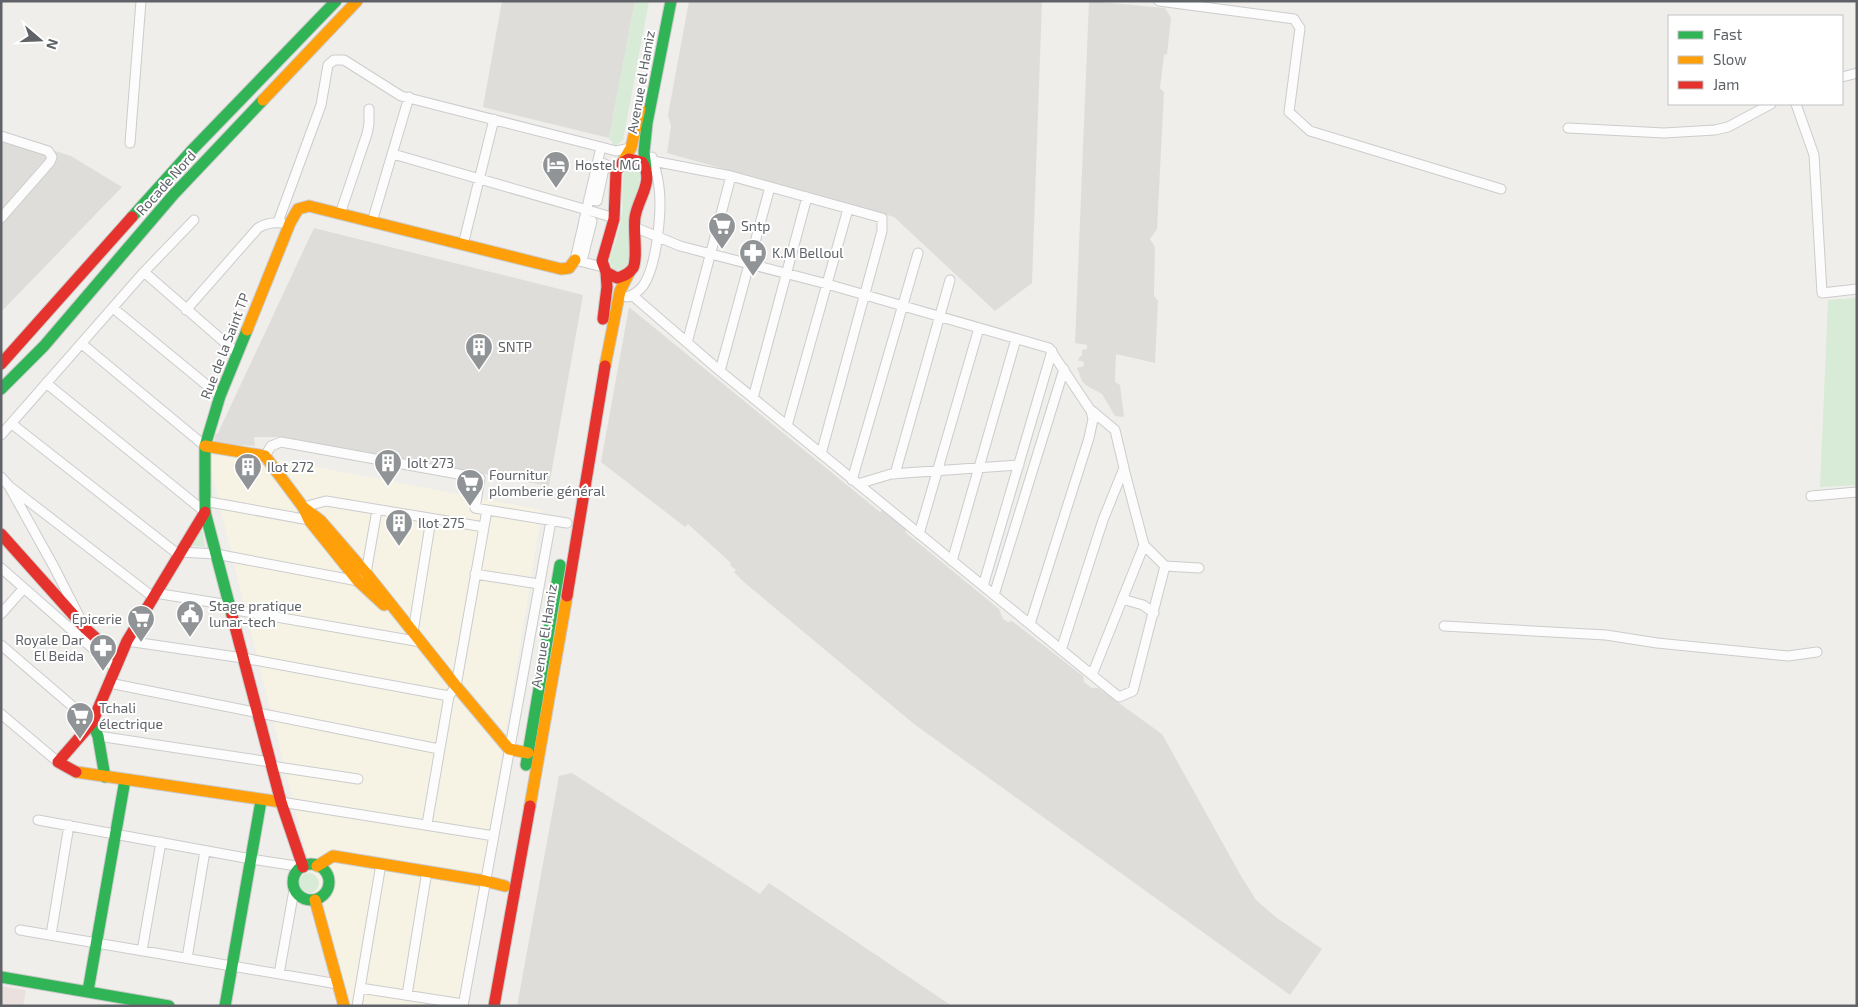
<svg xmlns="http://www.w3.org/2000/svg" width="1858" height="1007" viewBox="0 0 1858 1007" font-family="'Exo 2',sans-serif">
<rect width="100%" height="100%" fill="#efeeea"/>
<path fill="#f7f3e4" d="M205,446L542,510L461,1006H344Z"/>
<path fill="#dfddda" d="M502,1H635L609,138L483,107Z
M689,1H1042L1032,283L995,311L894,217L667,153L671,126L668,115Z
M1089,1L1165,8L1171,18L1167,54L1164,55L1160,88L1164,92L1157,229L1150,239L1155,247L1154,296L1158,301L1155,363L1116,354L1115,382L1120,385L1124,417L1115,416L1102,394L1087,386L1082,381L1077,368L1084,366L1083,361H1078L1080,356H1082V350L1087,349V345L1075,343Z
M1,134L71,156L122,187L1,312Z
M314,228L583,295L549,486L282,437H254L255,446L214,443L215,435L218,433Z
M629,307L880,512L883,509L907,529L905,532L999,609L1003,619L1008,622L1012,621L1083,676L1084,682L1092,688H1098L1162,734L1241,876L1256,900L1277,918L1322,949L1290,995L914,724L745,583L734,572L736,570L730,565L731,563L688,524L685,527L601,462Z
M572,773L760,894L769,883L952,1006H517L559,776Z"/>
<path fill="#eae0de" d="M1,986L26,990L23,1006H1Z"/>
<path fill="#d8ebd6" d="M635,1H649L623,140L615,146L609,138Z
M628,165L641,170L628,266L615,272L609,260C615,245 620,230 622,214C624,198 619,178 628,165Z
M1857,298V485L1820,487L1828,300Z
M202,530L205,547L189,545Z
M299 883a10 10 0 1 1 20 0a10 10 0 1 1-20 0Z"/>
<g fill="none" stroke-linecap="round" stroke-linejoin="round">
<defs>
<path id="street" d="M1159,1L1294,19L1300,28L1289,112L1310,131L1501,189
M1842,77L1857,73
M1796,104L1814,155L1822,293L1857,289
M1568,128L1664,133L1715,130L1728,127L1771,104
M1,136L48,151L52,157L50,162L1,218
M130,143L141,1
M601,147L616,151L631,148
M393,154L615,218
M653,161L731,176L882,218V231L821,454
M589,198L597,201L605,164L598,162
M340,214L367,134L369,124V109
M278,222L321,105L328,65L334,60H344L401,96L601,147L575,260L603,267
M372,222L409,97
M634,227L680,246L827,284L1049,348L1091,411L1093,419L1089,438L1030,624
M463,245L494,119
M576,255L583,257L592,221L584,219
M144,272L237,353
M632,295L720,371L1119,697L1133,691L1165,566L1199,568
M627,297C633,295 639,291 643,286C657,266 662,211 659,187C658,177 655,167 652,157
M113,308L220,396
M186,310L258,228C266,223 273,222 282,223
M687,343L731,176
M82,344L205,446
M720,371L770,187
M46,383L205,512
M753,398L807,197
M12,424L179,555
M787,426L848,209
M1,435L144,272L194,220
M265,456L271,446L281,442L480,478L475,508L567,523
M1124,469L1144,545L1165,566
M895,474L950,280
M1,477L9,486L54,567L79,616
M852,480L918,253
M858,484L891,474L1019,465
M9,486L153,597
M1811,496L1857,492
M204,501L309,520
M303,507L326,501L484,527
M919,534L979,328
M180,552L216,554L358,581L366,573L377,510
M952,561L1016,339
M1,568L115,668
M475,574L539,584
M983,586L1052,351
M155,593L229,605
M994,595L1064,369
M1122,599L1143,605L1154,613
M230,609L421,642
M1,614L24,588
M1444,626L1606,635L1657,643L1788,656L1817,652
M413,632L431,519
M127,641L243,658L449,696
M1,645L92,723
M1061,650L1103,520L1124,468L1115,430L1091,410
M1092,675L1144,545
M109,683L439,749
M1,714L58,762
M98,736L270,762
M271,766L358,779
M281,802L494,836
M38,820L251,859L303,867
M427,824L449,696L456,686L487,510
M20,930L338,984
M51,935L69,825
M142,951L161,842
M187,958L205,851
M279,974L294,890
M360,988L463,1004
M407,995L427,871
M357,1006L381,864
M463,1006L551,521"/>
<path id="fast" d="M646,168L644,152L647,123L671,1
M132,217L193,149L336,1
M1,389L44,346L174,194L263,100
M232,615L205,512V446L220,396L247,330
M92,723L98,736L105,777
M526,765L560,565
M293 882a18 18 0 1 1 36 0a18 18 0 1 1-36 0Z
M1,977L169,1006
M88,991L125,780
M225,1006L261,801"/>
<path id="slow" d="M263,100L357,1
M622,163L631,148L640,109
M247,330L290,223L298,209L309,206L561,269L569,268L575,260
M605,366L620,291L629,273
M205,446L265,456L303,507L309,520L358,581L384,605
M303,507L321,521L366,573L456,686L509,749L528,753
M76,772L281,802
M530,806L567,596
M317,866L333,856L485,881L505,886
M315,900L344,1006"/>
<path id="jam" d="M629,159L642,162C655,181 638,198 635,217C633,229 638,259 633,268C629,274 624,276 617,278L606,272L602,261L614,219L616,172L622,163Z
M603,319L607,287L606,272
M1,364L132,217
M1,534L86,629L118,658
M567,596L605,366
M232,615L281,802L303,867
M76,772L58,762L92,723L127,641L205,512
M494,1006L530,806"/>
</defs>
<use href="#street" stroke="#cbcccc" stroke-width="11"/>
<use href="#fast" stroke="#cacacb" stroke-width="13"/>
<use href="#slow" stroke="#cacacb" stroke-width="13"/>
<use href="#jam" stroke="#cacacb" stroke-width="13"/>
<use href="#street" stroke="#fdfcfc" stroke-width="9"/>
<use href="#fast" stroke="#30b455" stroke-width="11"/>
<use href="#slow" stroke="#ff9f0a" stroke-width="11"/>
<use href="#jam" stroke="#e5322d" stroke-width="11"/>
</g>
<defs>
<symbol id="hotel-pin" viewBox="-11 -11 22 30"><path d="M0 17L-7.5 6A9.5 9.5 0 1 1 7.5 6Z" fill="#919496" stroke="#fff"/><path d="M-6-4.5h1.5V1H6V5H4.5V3h-9V5H-6ZM-4 0a1.8 1.8 0 1 1 3.6 0ZM.5 0V-2.5h3Q6-2.5 6 0Z" fill="#fff"/></symbol>
<symbol id="supermarket-pin" viewBox="-11 -11 22 30"><path d="M0 17L-7.5 6A9.5 9.5 0 1 1 7.5 6Z" fill="#919496" stroke="#fff"/><path d="M-6-5.5h2.5l.6 2H6L4.5 2H-2.5L-4.4-4H-6ZM-1.5 3.2a1.3 1.3 0 1 0 .1 0ZM3 3.2a1.3 1.3 0 1 0 .1 0Z" fill="#fff"/></symbol>
<symbol id="pharmacy-pin" viewBox="-11 -11 22 30"><path d="M0 17L-7.5 6A9.5 9.5 0 1 1 7.5 6Z" fill="#919496" stroke="#fff"/><path d="M-2-6h4v4h4v4h-4v4h-4v-4h-4v-4h4Z" fill="#fff"/></symbol>
<symbol id="building-pin" viewBox="-11 -11 22 30"><path d="M0 17L-7.5 6A9.5 9.5 0 1 1 7.5 6Z" fill="#919496" stroke="#fff"/><path d="M-4-6H4V6H1V3H-1V6H-4ZM-2.5-4.3h1.7v1.8h-1.7ZM.8-4.3h1.7v1.8H.8ZM-2.5-1h1.7V.8h-1.7ZM.8-1h1.7V.8H.8Z" fill="#fff"/></symbol>
<symbol id="civic-pin" viewBox="-11 -11 22 30"><path d="M0 17L-7.5 6A9.5 9.5 0 1 1 7.5 6Z" fill="#919496" stroke="#fff"/><path d="M-.6-6.5H3V-4.5H.6V-3L4-1V1h2V6H-6V1h2V-1L-.6-3ZM-1.2 2.5V6h2.4V2.5Z" fill="#fff"/></symbol>
</defs>
<g fill-rule="evenodd">
<use href="#hotel-pin" x="540" y="149" width="32" height="43"/>
<use href="#supermarket-pin" x="706" y="210" width="32" height="43"/>
<use href="#pharmacy-pin" x="737" y="237" width="32" height="43"/>
<use href="#building-pin" x="463" y="331" width="32" height="43"/>
<use href="#building-pin" x="372" y="447" width="32" height="43"/>
<use href="#building-pin" x="232" y="451" width="32" height="43"/>
<use href="#supermarket-pin" x="454" y="467" width="32" height="43"/>
<use href="#building-pin" x="383" y="507" width="32" height="43"/>
<use href="#civic-pin" x="174" y="598" width="32" height="43"/>
<use href="#supermarket-pin" x="125" y="603" width="32" height="43"/>
<use href="#pharmacy-pin" x="87" y="632" width="32" height="43"/>
<use href="#supermarket-pin" x="64" y="700" width="32" height="43"/>
</g>
<g text-anchor="middle" stroke-width="4" stroke-linejoin="round" paint-order="stroke">
<g font-size="14" fill="#5f6368" stroke="#fff">
<text transform="translate(641 82) rotate(-80)" y="5">Avenue el Hamiz</text>
<text transform="translate(166 183) rotate(-48)" y="5">Rocade Nord</text>
<text transform="translate(225 346) rotate(-69)" y="5">Rue de la Saint TP</text>
<text transform="translate(544 636) rotate(-81)" y="5">Avenue El Hamiz</text>
</g>
<g font-size="14" fill="#5f6368" stroke="#fff" text-anchor="start">
<text x="575" y="170">Hostel MG</text>
<text x="741" y="231">Sntp</text>
<text x="772" y="258">K.M Belloul</text>
<text x="498" y="352">SNTP</text>
<text x="407" y="468">Iolt 273</text>
<text x="267" y="472">Ilot 272</text>
<text x="489" y="480">Fournitur<tspan x="489" dy="16">plomberie général</tspan></text>
<text x="418" y="528">Ilot 275</text>
<text x="209" y="611">Stage pratique<tspan x="209" dy="16">lunar-tech</tspan></text>
<text x="122" y="624" text-anchor="end">Epicerie</text>
<text x="84" y="645" text-anchor="end">Royale Dar<tspan x="84" dy="16">El Beida</tspan></text>
<text x="99" y="713">Tchali<tspan x="99" dy="16">électrique</tspan></text>
</g>
</g>
<rect width="1858" height="1007" fill="none" stroke="#5f6368" stroke-width="5"/>
<rect x="1668" y="15" width="175" height="90" fill="#ffffff" stroke="#bfc1c3"/>
<rect x="1678" y="31" width="25" height="8" fill="#30b455" stroke="#bfc1c3"/>
<text x="1713" y="40" font-size="15" fill="#5f6368">Fast</text>
<rect x="1678" y="56" width="25" height="8" fill="#ff9f0a" stroke="#bfc1c3"/>
<text x="1713" y="65" font-size="15" fill="#5f6368">Slow</text>
<rect x="1678" y="81" width="25" height="8" fill="#e5322d" stroke="#bfc1c3"/>
<text x="1713" y="90" font-size="15" fill="#5f6368">Jam</text>
<g transform="translate(40 40) rotate(109)" stroke="#ffffff" stroke-width="4" paint-order="stroke">
<path d="M0-4L9 19L0 12L-9 19Z" fill="#5f6368"/>
<text y="-8" font-size="14" font-weight="bold" text-anchor="middle" fill="#5f6368">N</text>
</g>
</svg>
